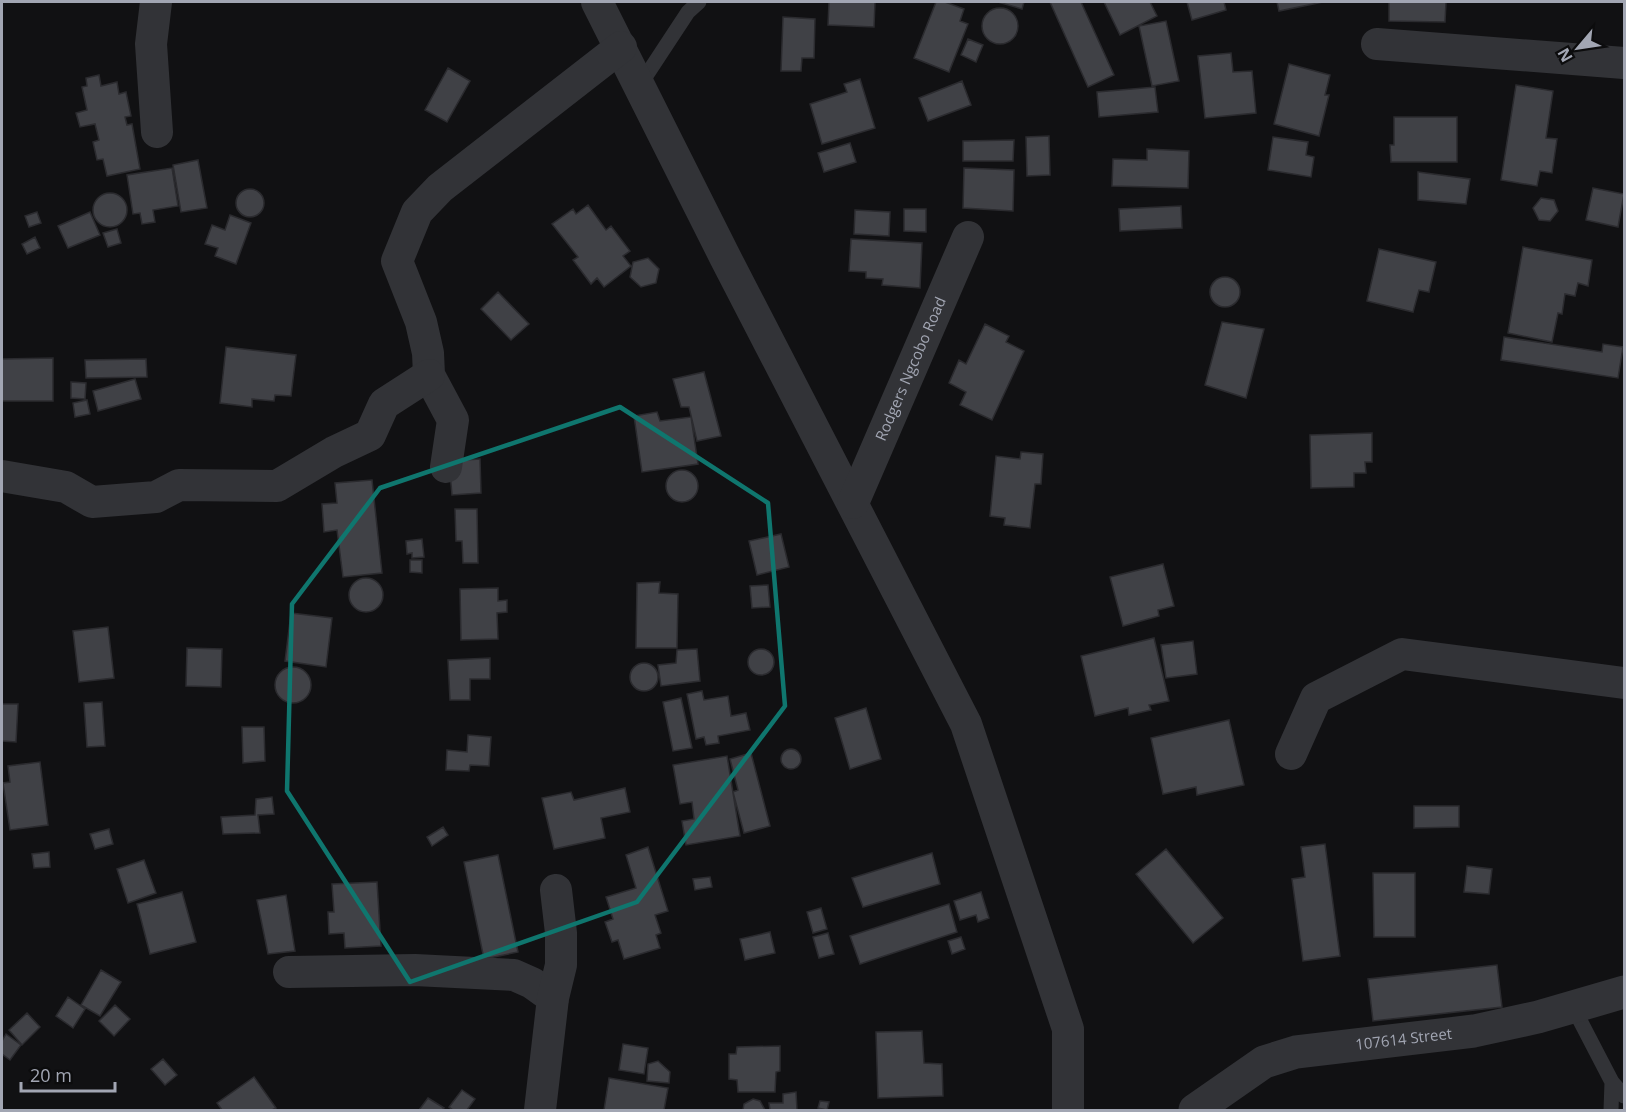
<svg xmlns="http://www.w3.org/2000/svg" width="1626" height="1112" viewBox="0 0 1626 1112" font-family="'Open Sans',sans-serif">
<rect width="100%" height="100%" fill="#111113"/>
<path fill="#404146" stroke="#2b2b2f" stroke-width="1.5" d="M829,2H875L874,27L828,25Z
M936,2H945L964,9L960,21L968,24L949,72L914,58Z
M998,2H1024L1022,9Z
M1050,2H1081L1114,75L1088,87Z
M1104,2H1150L1157,16L1120,35Z
M1187,2H1224L1226,10L1192,20Z
M1277,2H1323L1279,11Z
M1389,2H1446L1445,22L1389,21Z
M982 26a18 18 0 1 1 36 0a18 18 0 1 1-36 0Z
M783,17L815,19L814,58H802L801,71H781Z
M1166,21L1179,81L1152,86L1139,26Z
M968,39L983,45L976,62L961,55Z
M1231,53L1233,72L1252,71L1256,113L1205,118L1198,56Z
M1289,64L1330,75L1325,95H1329L1319,136L1274,124Z
M448,68L470,81L447,122L425,110Z
M99,75L101,86L117,82L119,94L126,92L131,116L125,117L127,125L132,124L140,169L107,176L103,159L97,160L93,142L99,140L95,124L80,127L76,113L87,110L82,87L87,86L86,78Z
M860,79L875,128L822,144L810,104L847,92L844,84Z
M962,81L971,105L928,121L919,98Z
M1516,85L1553,91L1546,138L1557,139L1552,173L1540,171L1537,186L1501,180Z
M1155,87L1158,112L1099,117L1097,92Z
M1394,117H1457V162H1391L1390,145H1394Z
M1049,136L1050,175L1027,176L1026,137Z
M1273,137L1308,142L1306,155L1314,157L1311,177L1268,170Z
M1014,140L1013,161H963V141Z
M850,143L856,162L824,172L818,153Z
M1147,149L1189,151L1188,188L1112,186L1113,159L1147,160Z
M198,160L207,208L181,212L173,165Z
M172,168L178,206L153,210L155,222L142,224L140,213L133,214L127,175Z
M964,168L1014,170L1013,211L963,208Z
M1418,172L1470,179L1466,204L1418,200Z
M1593,188L1624,194L1618,227L1586,220Z
M236 203a14 14 0 1 1 28 0a14 14 0 1 1-28 0Z
M93 210a17 17 0 1 1 34 0a17 17 0 1 1-34 0Z
M1541,198L1554,200L1558,211L1550,221L1539,220L1533,208Z
M588,205L606,230L611,226L630,251L623,256L631,266L604,287L597,278L591,284L573,260L578,257L552,224L573,209L576,214Z
M1181,206L1182,228L1120,231L1119,209Z
M904,209H926V232L904,231Z
M855,210L890,212L889,236L854,234Z
M37,212L41,223L29,227L25,216Z
M90,212L100,235L68,248L58,226Z
M230,215L251,223L236,264L215,256L218,248L205,244L212,225L225,230Z
M117,229L121,243L108,247L103,233Z
M35,237L40,248L27,254L22,244Z
M851,239L922,243L920,288L882,285L883,279L866,278V272L849,271Z
M1523,247L1592,260L1588,286L1578,283L1575,296L1565,294L1562,314L1558,313L1552,342L1508,333Z
M1379,249L1436,262L1429,292L1419,290L1413,312L1367,301Z
M648,258L659,269L656,283L641,287L630,277L633,262Z
M1210 292a15 15 0 1 1 30 0a15 15 0 1 1-30 0Z
M498,292L529,324L511,340L481,309Z
M1222,322L1264,329L1246,398L1205,385Z
M985,324L1009,336L1006,342L1024,351L992,420L960,405L966,392L949,383L959,360L966,364Z
M1504,337L1602,352L1603,344L1623,347L1618,378L1501,360Z
M226,347L296,355L291,396L275,395L274,401L252,399V407L220,403Z
M53,358V401H2V359Z
M146,359L147,377L86,378L85,360Z
M704,372L721,436L697,441L689,407H681L673,379Z
M135,379L141,399L98,411L93,391Z
M71,382L86,383L85,399L71,398Z
M87,400L90,414L75,417L73,403Z
M657,412L660,421L691,417L698,464L642,472L634,416Z
M1372,433V462H1365L1366,473H1354V487L1311,488L1310,435Z
M1021,452L1043,454L1041,484H1035L1030,528L1004,525L1005,518L990,516L996,456L1020,459Z
M480,459L481,493L452,495L449,461Z
M666 486a16 16 0 1 1 32 0a16 16 0 1 1-32 0Z
M372,480L382,573L343,577L337,530L324,532L322,504L337,503L335,483Z
M455,509H477L478,563H463L462,541H456Z
M781,534L789,567L757,575L749,541Z
M422,539L424,557L412,558V553L407,554L406,541Z
M410,560H422V573L410,572Z
M1163,564L1174,606L1158,610L1159,616L1123,626L1110,577Z
M349 595a17 17 0 1 1 34 0a17 17 0 1 1-34 0Z
M660,582L659,593L678,594L677,648H636L637,583Z
M768,585L770,607L752,608L750,586Z
M498,588V601L507,600V612L497,613L498,639L461,640L460,589Z
M291,613L332,618L326,667L285,661Z
M108,627L114,678L79,682L73,631Z
M1154,638L1169,701L1149,705L1151,710L1129,715L1128,708L1095,716L1081,656Z
M1193,641L1197,674L1166,678L1161,645Z
M187,648L222,649L221,687L186,686Z
M748 662a13 13 0 1 1 26 0a13 13 0 1 1-26 0Z
M697,649L700,681L661,686L658,665L676,663L677,650Z
M490,658V679H470V700H450L448,660Z
M630 677a14 14 0 1 1 28 0a14 14 0 1 1-28 0Z
M275 685a18 18 0 1 1 36 0a18 18 0 1 1-36 0Z
M702,691L704,700L728,696L731,716L746,713L750,730L718,736L719,743L706,745L704,737L696,739L687,694Z
M681,698L692,748L673,751L663,702Z
M102,702L105,746L87,747L84,703Z
M2,704H18L16,742L2,741Z
M866,708L881,759L850,769L835,718Z
M1229,720L1244,785L1197,795L1196,787L1163,794L1151,738Z
M242,727H264L265,761L243,763Z
M468,735L491,737L489,766L470,765L469,771L446,770L447,750L467,752Z
M781 759a10 10 0 1 1 20 0a10 10 0 1 1-20 0Z
M751,753L770,826L744,833L733,792L738,790L730,759Z
M727,756L740,836L686,845L682,821L694,819L692,802L680,804L673,765Z
M40,762L48,825L10,830L3,783L10,782L8,766Z
M625,788L630,812L601,818L605,838L554,849L542,798L571,792L574,800Z
M272,797L274,814L258,815L260,833L223,834L221,817L255,815L256,799Z
M1414,806H1459V827L1414,828Z
M443,827L448,835L432,846L427,837Z
M109,829L113,844L95,849L90,834Z
M1325,844L1340,956L1303,961L1292,879L1305,877L1301,847Z
M648,847L668,911L655,915L661,933L656,935L660,948L624,959L618,940L612,942L605,922L613,919L606,897L636,888L626,855Z
M1166,849L1223,918L1193,943L1136,874Z
M49,852L50,867L34,868L32,854Z
M932,853L940,884L863,907L852,878Z
M498,855L518,952L484,959L464,862Z
M144,860L156,893L128,903L117,869Z
M1467,866L1492,869L1489,894L1464,892Z
M1373,873H1415V937H1374Z
M710,877L712,887L695,890L693,879Z
M377,882L381,946L345,948L344,933L329,934L328,912H334L332,884Z
M182,892L196,942L150,954L137,904Z
M981,892L989,918L978,922L976,915L960,920L954,901Z
M286,895L295,951L268,954L257,900Z
M949,904L957,932L860,964L850,936Z
M821,908L827,929L813,933L807,912Z
M770,932L775,953L745,960L740,939Z
M828,933L834,954L819,958L813,937Z
M961,937L965,949L952,954L948,941Z
M1497,965L1502,1007L1373,1021L1368,979Z
M101,970L121,982L100,1016L81,1005Z
M68,997L85,1009L73,1028L56,1016Z
M115,1005L130,1019L114,1036L99,1021Z
M27,1013L40,1027L22,1045L9,1030Z
M922,1031L924,1063L942,1064L943,1096L878,1098L876,1032Z
M6,1034L21,1045L10,1060L2,1054V1041Z
M623,1044L648,1048L644,1074L619,1070Z
M780,1046V1071L776,1072L775,1092H738L737,1080L729,1079V1054H736L737,1047Z
M163,1059L177,1075L165,1085L151,1069Z
M658,1061L670,1072L669,1083L647,1081L648,1064Z
M254,1077L276,1108L272,1110H222L217,1103Z
M609,1078L668,1088L664,1110H604Z
M462,1090L475,1099L467,1110H453L449,1107Z
M796,1092L797,1110H770L769,1103H783V1094Z
M428,1098L444,1108L442,1110H419Z
M753,1099L760,1101L765,1110H743L744,1104Z
M820,1101L829,1102L827,1110L818,1108Z"/>
<g fill="none" stroke-linecap="round" stroke-linejoin="round">
<path stroke="#323337" stroke-width="15" d="M640,85L688,12L699,2
M1573,1007L1612,1082L1624,1096
M1611,1110L1612,1082"/>
<g stroke="#323337" stroke-width="32">
<path d="M156,2L151,44L157,132"/>
<path d="M597,2L725,257L966,724L1068,1029V1110"/>
<path d="M1377,44L1624,63"/>
<path d="M446,467L453,420L429,375L428,353L421,322L397,261L417,212L440,188L621,47"/>
<path d="M2,476L66,487L92,502L156,497L179,485L277,486L334,452L370,435L384,404L429,375"/>
<path id="s1" d="M853,503L968,237"/>
<path d="M1291,754L1316,698L1402,654L1624,683"/>
<path d="M289,972L415,970L514,975L532,983L553,998"/>
<path d="M540,1110L553,998L561,965V933L556,890"/>
</g>
<path stroke="#323337" stroke-width="33" id="s2" d="M1195,1110L1264,1062L1296,1052L1474,1031L1538,1017L1624,992"/>
</g>
<path fill="none" stroke="#0f766e" stroke-width="4.5" stroke-linejoin="round" d="M620,407L768,503L785,706L637,902L410,982L287,791L292,604L380,488Z"/>
<g text-anchor="middle" stroke-width="6" stroke-linejoin="round" paint-order="stroke">
<g font-size="15" fill="#a2a6b3" stroke="#0c0c0d">
<text dy="5" stroke="none"><textPath href="#s1" startOffset="146">Rodgers Ngcobo Road</textPath></text>
<text dy="5" stroke="none"><textPath href="#s2" startOffset="226">107614 Street</textPath></text>
</g>
</g>
<rect width="1626" height="1112" fill="none" stroke="#a2a6b3" stroke-width="6"/>
<g transform="translate(1578 48) rotate(241)" stroke="#0c0c0d" stroke-width="4.5" paint-order="stroke">
<path d="M0-4.5L10 22L0 15L-10 22Z" fill="#a2a6b3"/>
<text y="-9" font-size="16" font-weight="bold" text-anchor="middle" fill="#a2a6b3">N</text>
</g>
<path d="M21 1082v9h94v-9" fill="none" stroke="#a2a6b3" stroke-width="3"/>
<text x="30" y="1082" font-size="18" fill="#a2a6b3" stroke="#0c0c0d" stroke-width="4.5" paint-order="stroke">20 m</text>
</svg>
